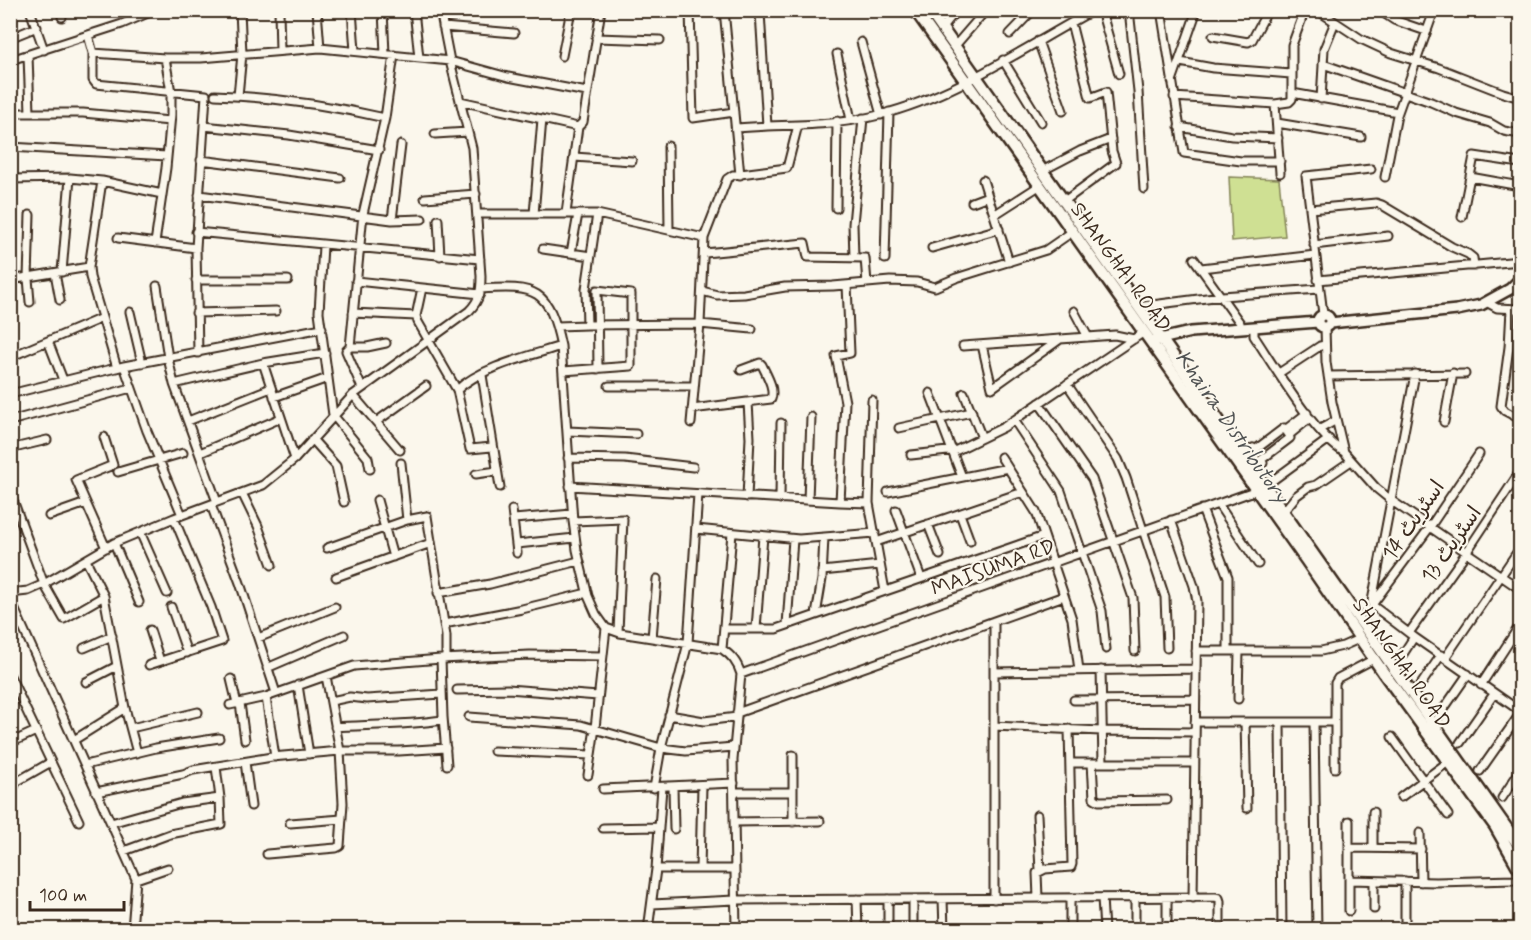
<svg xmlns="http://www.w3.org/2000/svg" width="1531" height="940" viewBox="0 0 1531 940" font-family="Mynerve,'Playpen Sans Arabic',sans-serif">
<rect width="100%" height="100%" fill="#fbf7ec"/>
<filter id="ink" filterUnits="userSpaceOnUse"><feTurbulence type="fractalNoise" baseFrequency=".0167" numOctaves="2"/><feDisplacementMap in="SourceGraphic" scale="12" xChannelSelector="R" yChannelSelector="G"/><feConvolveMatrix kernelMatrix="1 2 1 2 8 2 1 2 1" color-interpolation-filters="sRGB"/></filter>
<g filter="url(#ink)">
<path fill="#cfe093" stroke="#858558" stroke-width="1.5" d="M1229,177L1279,179L1285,236L1232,241Z"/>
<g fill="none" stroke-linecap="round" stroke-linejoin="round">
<path stroke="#728fa0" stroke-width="2" d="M1513,846L1520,860"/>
<defs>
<path id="minor" d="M30,10L44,50
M61,10L62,17
M279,10L280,51
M317,10L320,48
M352,10L355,51
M383,10L385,54
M414,10L419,58
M690,10L693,118L734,112
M724,10L740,175
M738,10L760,12
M1101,10L1119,74
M1129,10L1138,91L1144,189
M1161,10L1184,153L1241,161H1280
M1317,10L1361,39L1391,53L1439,68L1503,93L1520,98
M1379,10L1394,20L1426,31
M443,27L514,33
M941,29L957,10
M1010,34L1033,10
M88,35L93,53V80L96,84L206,95L196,248L198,353
M1213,36L1248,42L1252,40L1268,10
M10,38L37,27
M596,38L660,40
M1038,41L1063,111
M861,42L881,115
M954,47L986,10
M10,49L14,59L122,24L155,10
M93,53L165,58H201L320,48L450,61L508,77L587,92
M837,54L851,120
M28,55L30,113
M562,56L571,10
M1003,60L1041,122
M1180,62L1213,68L1291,74
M1323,64L1431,102L1456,113L1490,123L1504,131L1520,134
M1172,81L1197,10
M1292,93L1398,112
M215,95C272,97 329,105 385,118
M238,96L242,54L240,10
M1174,97L1275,104
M1321,99L1324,49L1335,22
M460,101L578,127
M10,113H83L170,121
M1277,123L1361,137
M204,126L289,135L379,150
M767,126L760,12L790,11
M1179,127L1232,136L1278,138
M737,128C784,124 833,127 879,115C956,96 1025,47 1094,10
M435,134L468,132
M668,146L669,230
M10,147L167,156
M574,157L632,161
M201,160L340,178
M1042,171L1080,151L1111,139
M1280,173L1275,104L1289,102L1292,99V45L1305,10
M1385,177L1397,115L1434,11
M1470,177L1520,186
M10,179L70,178L102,181L162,194
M983,180L988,196
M102,181L89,267L90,277L117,368
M199,195L392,220L422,219
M425,198L476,194
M972,202L988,196L1009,262
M1063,202L1116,163L1112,151L1106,92L1090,98L1071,23
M836,208L837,121
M1310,209L1376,203L1382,205L1452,247L1468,254L1473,258L1474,266
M566,213L578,127L583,122L601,10
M477,214H597L704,238
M534,214L542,119
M30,215L28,278L30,302
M994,215L1039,186
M1462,217L1474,156L1520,163
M392,220L401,145
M438,220L440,256
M196,232L480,259
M118,238L196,248
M155,243L166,168L171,115V92L165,58
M1314,245L1388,236
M323,246L319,312L333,415L368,458L370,469
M932,248L999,229
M543,249L591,256
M571,253L578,214
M705,253L805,243L808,257L865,258L867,283
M854,258L853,224L863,118
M885,259L889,112
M1194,259L1240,323V327
M1201,268L1315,255
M62,272L70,178
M55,273L60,300
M10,280L89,267
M196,280H288
M1318,280L1520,261
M356,281L480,294
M847,285L850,353L836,356L845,402L840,502L869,503
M157,286L168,358L174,384L217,502
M422,288L416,316L418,322L457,390
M481,289C536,285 549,289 561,346L573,521L577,550L588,596L596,614L606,628L620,633L722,649C732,656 737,662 741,674L733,760L736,930
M702,291L717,295L744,294L785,287L833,286L890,281L917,282L935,287L956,278L1046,250L1072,232
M1488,303L1497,308L1520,309
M1140,309L1144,306L1222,296L1319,289
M1511,309L1509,347L1501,406L1505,411L1520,419
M1074,311L1088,337
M130,312L142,363
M196,313L276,311
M353,313L416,316
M1323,314L1306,176L1371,169
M587,325L700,324L752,329
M557,326L587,325L586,289L597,214
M1254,327V336C1274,366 1315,436 1344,452
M1325,327L1326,362L1332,402L1344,452L1376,488L1392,501L1520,589
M48,341L63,380
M982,345L992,388L1059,340
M963,346L1115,335L1134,339
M350,347H367L386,343
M10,357L102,318
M263,363L295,459
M124,366L147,431L182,515
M563,371L631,366V294L597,290L598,369
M1279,373L1320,346L1325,345
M482,375L500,487
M1328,376L1465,374
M174,384L263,363L325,353
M1067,384L1118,459L1126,478L1165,597L1167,648
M609,386H694
M362,388L346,351L350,347L363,214L385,118L394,55
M930,393L962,477
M964,393L982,438
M10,394L124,366L322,328
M353,395L400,450
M274,397L328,378
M872,400L869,503L885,591
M1039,403L1092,479L1133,598L1135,651
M692,409L771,399C775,388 767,376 762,365L760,363L741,370
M1014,420L1061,491L1102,611L1106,649
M10,421L131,388
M188,421L271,388
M376,422L426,386
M1444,422L1453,373
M691,423L700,324L704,238L727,179L733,175L787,168L798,125
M899,428L972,412
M1320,429L1335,421
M1285,430L1307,413
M567,431L636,434
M104,437L113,465L76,480L106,548
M312,439L336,466L344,502
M492,447L470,449L457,390C481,367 530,356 561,346
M10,449L47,440
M200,453L281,418
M911,455L957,450L1004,427L1144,332
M1244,455L1253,448L1255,450L1284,428L1289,435
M1001,457L1036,512L1072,619L1079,670
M568,458L625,459L693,467
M401,463L407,520
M1254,470L1263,463L1261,460L1290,438L1289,435L1310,418
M118,472L183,453
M476,474L497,471
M570,486L840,502
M1265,486L1329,439
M10,492L44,584L64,619L104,596
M888,492L1008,468
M242,493L258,526L272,565
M747,497L750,438L748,402
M780,499L781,423
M377,500L393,557
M808,500L811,417
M1218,504L1258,564
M211,505L240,583L276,693
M1202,509L1228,577V651
M512,510L517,553
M896,510L921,578
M1284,511L1296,496L1308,487L1316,485L1351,461
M960,514L970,541
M49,516L86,503
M514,519L572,514
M1171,520L1194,586L1197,601L1193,898
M573,521L623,519L618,632
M928,524L940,555
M696,529L799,539L875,533
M140,532L167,593
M876,542L1023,492
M114,543L139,602
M517,544L575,538
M327,548L407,520L427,516L446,636V659
M86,560L104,596L125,708L137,753
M822,571L880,565
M336,577L431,543
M10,593L28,591L44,584L114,543L174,518L263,485L295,459L353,395L469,311C480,300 481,291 481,276L472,148L450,61L440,10
M438,593L490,584L579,561
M10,599L136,879L132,930
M1372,605V601L1415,374
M1372,605L1430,527L1479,454
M1372,605L1414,637L1520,711
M171,607L187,653
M816,615L822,579L824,537
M994,621V899
M444,624L522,609L587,593
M787,625L793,539
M724,629H776L1044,536
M756,629L763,536
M150,630L160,661
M1409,633L1466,553L1519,473
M258,638L335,607
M652,638L657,579
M84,648L112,636
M722,649L732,533
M1196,651H1321L1343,646L1361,638
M1403,654L1414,637
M1445,658L1520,548
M441,659L443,717L447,765
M149,665L222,641L211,607L174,518
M267,668L344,635
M1101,670L1103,763
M994,672L1196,669
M741,674L1257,490
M10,676L79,821
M231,679L237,704
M86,682L117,666
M298,685L309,754
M1481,685L1520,625
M1420,686L1441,655
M457,690L508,689L598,696
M1238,699L1239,651
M1074,700L1195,699
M331,701L350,697L367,699L442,694
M240,703L245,740
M230,705L266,697
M737,713L1064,596
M669,715L704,721L737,717
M469,717L581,725L661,748L686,751L734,747
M1438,717L1468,674
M1195,722H1334
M1245,722L1247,808
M1280,722L1282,930
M1314,722L1317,930
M994,726L1101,731L1195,732
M335,727C371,725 407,725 443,720
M131,728L198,712
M1392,737L1448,815
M74,740L125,708
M10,743L36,731
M1460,743L1494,694
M494,751L590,755
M275,757L266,697L354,666L441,659L530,655L603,656
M245,762L251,806
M1071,763H1194
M1092,763L1094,798L1099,801L1167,800
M85,765L156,748L219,738
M1335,768V683L1338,678L1374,659
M1480,771L1520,714
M10,773L16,782L51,762
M588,775L595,728L606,628
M673,787L674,829
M654,788L661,748L688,643L698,494
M603,789L734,783
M96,792L183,774L193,770L272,757L340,751L326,676
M734,792H793
M10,796L16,782
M1401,797L1448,762
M1502,798L1520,771
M1373,812V848
M1037,815L1040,870
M1349,821V911
M734,822L820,821
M793,822V755
M111,823L182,803L220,798
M290,823L342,819
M603,828L659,827
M1420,833L1421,882
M1349,848L1421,849
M124,851L170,834L221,824L220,798L216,767
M267,854L336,848L340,846L343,803L340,751H399L446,748
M656,869H734
M700,869L702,785
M136,879L168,868
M1349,880L1436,882L1515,880L1520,877
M1038,898L1037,873L1045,869L1071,867L1072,864L1069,729
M1070,898V930
M1102,898L1104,930
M1135,898V930
M857,899L858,930
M943,899L944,930
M913,900V930
M652,904L735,900L1215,897L1219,898L1220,901V930
M1374,909V881
M1405,923V881
M132,928L148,930
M648,930L656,869L662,787
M888,930V899
M1167,930V898"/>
<path id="tertiary" d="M1318 321a6 6 0 1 1 12 0a6 6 0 1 1-12 0Z
M1330,323L1457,310L1481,305L1510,289L1520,279
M1156,340L1191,332L1318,322"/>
<path id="primary" d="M915,10L1306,560L1383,672L1495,826L1520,870
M929,10L1520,847"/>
</defs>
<use href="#minor" stroke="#3b2a1e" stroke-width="11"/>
<use href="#tertiary" stroke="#3b2a1e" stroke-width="14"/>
<use href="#primary" stroke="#3b2a1e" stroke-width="15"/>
<use href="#minor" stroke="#fbf7ec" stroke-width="7"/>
<use href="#tertiary" stroke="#fbf7ec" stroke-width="9"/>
<use href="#primary" stroke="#fbf7ec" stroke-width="10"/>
</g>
</g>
<g text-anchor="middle" stroke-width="4.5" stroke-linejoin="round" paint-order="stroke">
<g font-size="21" fill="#3b2a1e" stroke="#fbf7ec">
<text transform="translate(1121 267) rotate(54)" y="7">SHANGHAI ROAD</text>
<text transform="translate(1413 520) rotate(-55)" y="7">اسٹریٹ 14</text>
<text transform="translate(1451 544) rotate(-55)" y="7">اسٹریٹ 13</text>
<text transform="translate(993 567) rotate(-20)" y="7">MAISUMA RD</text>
<text transform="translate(1402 663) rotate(55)" y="7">SHANGHAI ROAD</text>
</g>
<g font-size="22" font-style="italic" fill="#525454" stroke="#fbf7ec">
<text transform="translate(1233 426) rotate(55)" y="8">Khaira Distributory</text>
</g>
</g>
<rect width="1531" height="940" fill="none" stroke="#fbf7ec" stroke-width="36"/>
<rect x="18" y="18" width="1495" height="904" fill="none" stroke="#3b2a1e" stroke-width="2" filter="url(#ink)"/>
<path d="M30 901v9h94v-9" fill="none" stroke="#3b2a1e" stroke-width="3"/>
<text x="39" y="901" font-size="18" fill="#3b2a1e" stroke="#fbf7ec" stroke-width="4.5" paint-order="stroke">100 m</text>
</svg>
